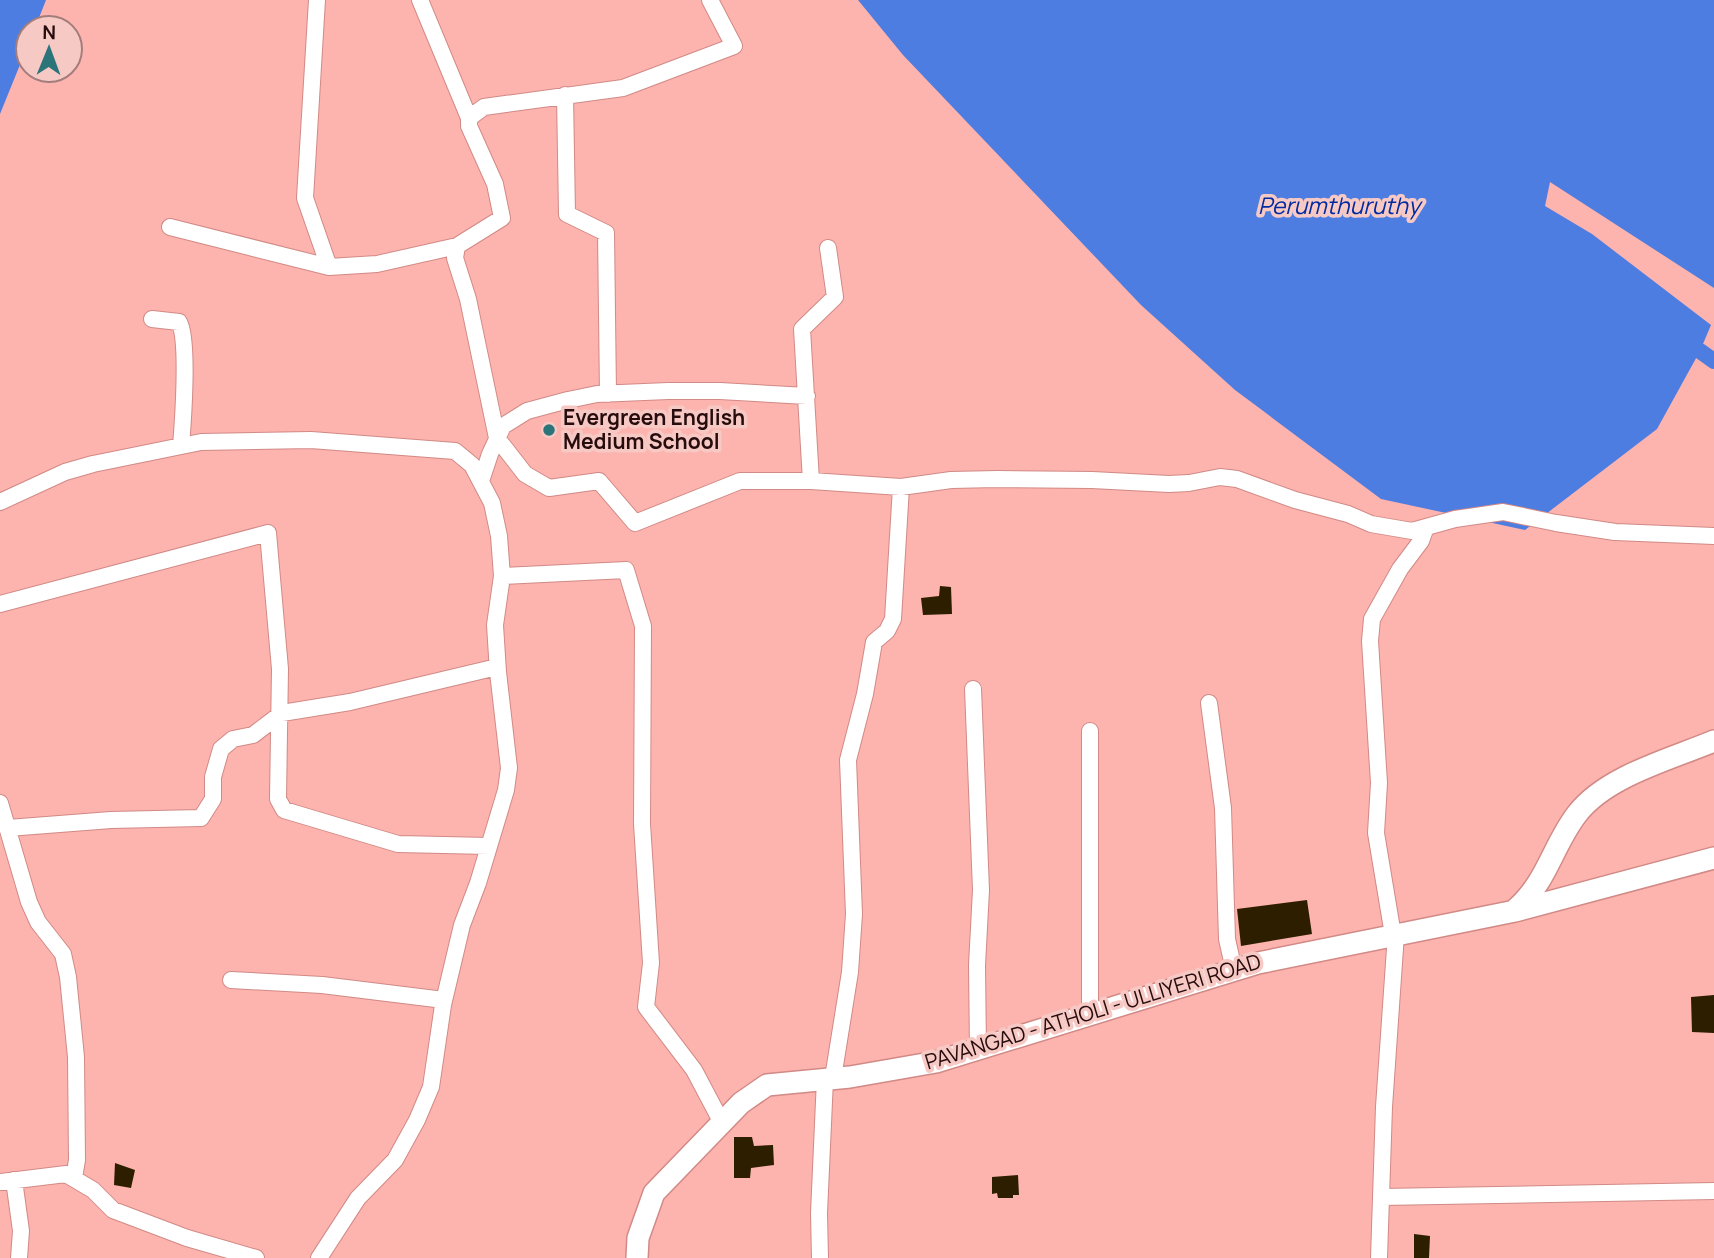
<svg xmlns="http://www.w3.org/2000/svg" width="1714" height="1258" viewBox="0 0 1714 1258" font-family="Manrope,sans-serif">
<rect width="100%" height="100%" fill="#fdb3ae"/>
<path fill="#4d7de1" d="M0,0H46L35,28H28V45L0,114Z
M858,0H1714V288L1550,182L1545,206L1592,234L1711,325L1700,351L1657,429L1525,530L1381,499L1235,390L1141,305L903,55Z"/>
<g fill="none" stroke-linecap="round" stroke-linejoin="round">
<path stroke="#4d7de1" stroke-width="16" d="M1700,351L1714,361"/>
</g>
<path fill="#2d1e00" d="M940,586L951,587L952,614L923,615L921,598L939,596Z
M1307,900L1312,934L1241,946L1237,909Z
M1714,995V1033L1692,1032L1691,997Z
M734,1137H752L754,1146L773,1145L774,1165L751,1168L750,1178H734Z
M115,1163L135,1170L131,1188L114,1185Z
M1018,1175L1019,1195H1013V1198H998L997,1193L992,1194V1177Z
M1414,1234L1430,1236L1429,1258H1414Z"/>
<g fill="none" stroke-linecap="round" stroke-linejoin="round">
<defs>
<path id="minor" d="M317,0L305,198L329,267
M420,0L469,118
M710,0L734,46L623,88L484,107L469,118V126L495,184L502,218L457,246L455,258L468,299L497,438L525,474L549,488L599,481L635,523L740,481H811L901,487L951,480L997,479L1092,480L1169,484L1189,483L1220,477L1237,479L1295,500L1348,514L1371,524L1412,531L1455,519L1503,512L1556,523L1615,532L1714,536
M565,95L567,214L606,233L608,394
M170,227L329,267L377,264L457,246
M152,319L179,322C189,339 183,422 181,446
M481,481L490,454L503,426L527,411L568,400L597,394L668,391H720L807,396
M811,481L802,329L835,297L828,248
M0,502L65,472L93,464L201,442L311,440L455,451L472,465L492,503L499,536L502,576L495,625L498,672L509,768L506,790L478,883L462,925L443,1005L431,1087L417,1120L395,1160L358,1198L319,1258
M502,576L626,570L643,626L642,824L651,963L646,1007L694,1070L722,1123
M0,604L268,533L280,669L278,799L284,810L398,844L489,846
M973,689L981,890L977,965L978,1049
M1209,703L1223,808L1227,939L1234,970
M1090,731V1015
M0,803L29,902L38,922L63,954L68,977L76,1057L77,1160L74,1178
M8,828L111,820L201,818L213,799V777L221,749L233,739L253,735L282,713L350,702L497,667
M1393,935L1376,833L1379,783L1370,641L1372,619L1400,569L1421,541L1426,527
M231,980L322,985L444,1000
M833,1078L850,972L854,914L848,760L865,694L874,642L887,631L893,619L901,487
M14,1180L21,1231L19,1258
M0,1182L66,1174L93,1190L113,1210L187,1238L256,1258
M1381,1197L1714,1191
M820,1258L819,1213L825,1079
M1379,1258L1384,1107L1396,934"/>
<path id="major" d="M1516,909C1547,882 1553,845 1577,814C1606,776 1671,759 1714,741
M637,1258L638,1238L654,1193L741,1103L767,1085L850,1077L936,1062L1258,963L1515,911L1714,858"/>
</defs>
<use href="#minor" stroke="#d18a86" stroke-width="18"/>
<use href="#major" stroke="#d18a86" stroke-width="24"/>
<use href="#minor" stroke="#fff" stroke-width="16"/>
<use href="#major" stroke="#fff" stroke-width="21"/>
</g>
<circle fill="#2a747a" stroke="#f7c9c5" stroke-width="2.5" cx="549" cy="430" r="7"/>
<g text-anchor="middle" stroke-width="7" stroke-linejoin="round" paint-order="stroke">
<g font-size="21" font-weight="bold" fill="#260c0c" stroke="#f7c9c5" text-anchor="start">
<text x="563" y="425">Evergreen English<tspan x="563" dy="24">Medium School</tspan></text>
</g>
<g font-size="21" fill="#260c0c" stroke="#f7c9c5">
<text transform="translate(1093 1012) rotate(-17)" y="7">PAVANGAD - ATHOLI - ULLIYERI ROAD</text>
</g>
<g font-size="23" font-style="italic" fill="#002ba0" stroke="#f7c9c5">
<text x="1339" y="214">Perumthuruthy</text>
</g>
</g>
<g transform="translate(49 49) rotate(1)"><circle r="33" fill="#f7c9c5" stroke="#a37d7b" stroke-width="2"/>
<path d="M0-5L12 26L0 18L-12 26Z" fill="#2a747a"/>
<text y="-10" font-size="19" font-weight="bold" text-anchor="middle" fill="#260c0c">N</text>
</g>
</svg>
